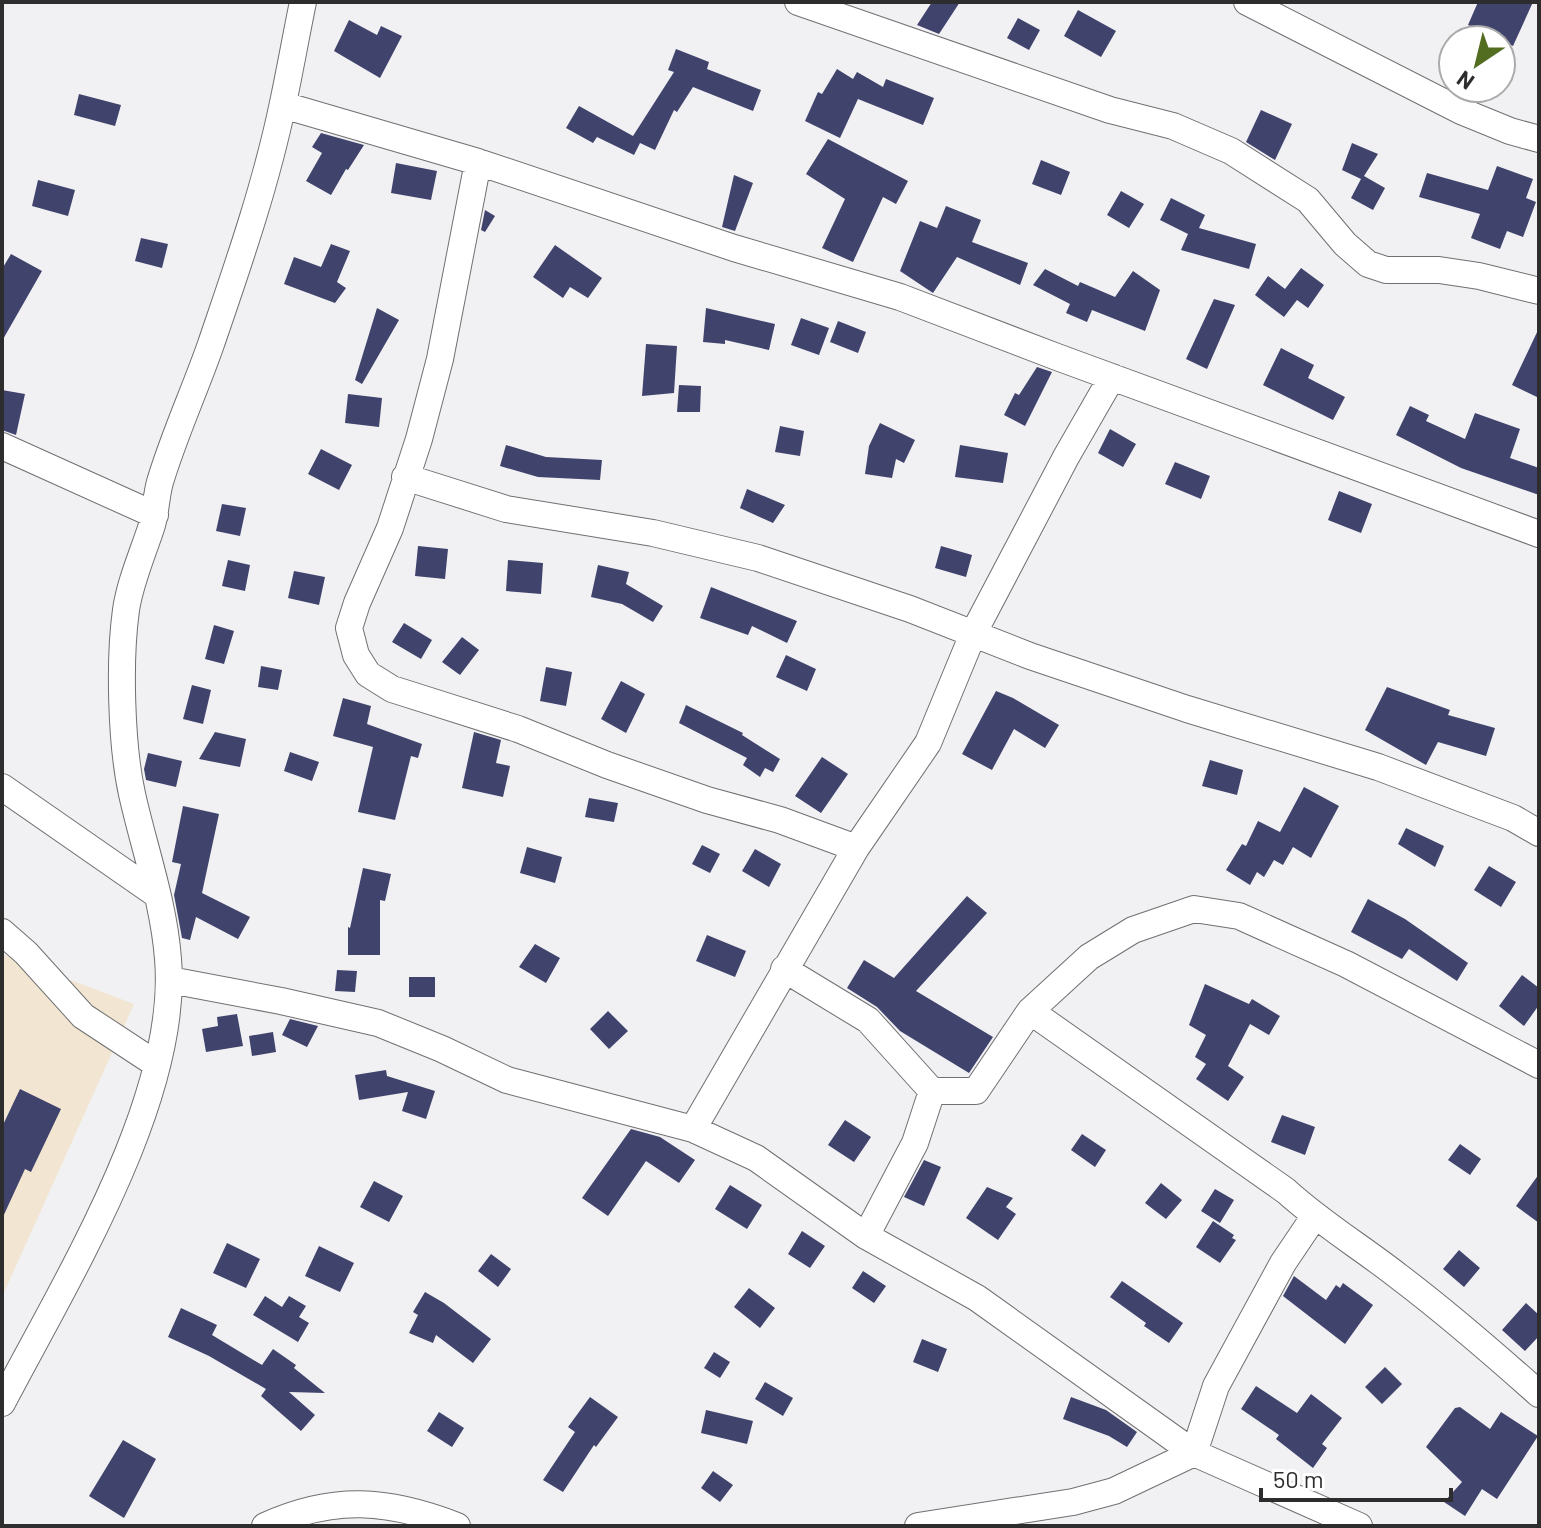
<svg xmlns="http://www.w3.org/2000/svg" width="1541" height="1528" viewBox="0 0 1541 1528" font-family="Barlow,sans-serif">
<rect width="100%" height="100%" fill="#f1f1f4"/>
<path fill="#f2e6d2" d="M2,954L134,1004L2,1297Z"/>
<path fill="#40436c" d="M932,2H960L939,34L917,25Z
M1478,2H1533L1513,46L1468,25Z
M1078,10L1116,31L1101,57L1064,36Z
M1018,18L1040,30L1029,50L1007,38Z
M349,20L377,35L381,26L402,36L380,78L334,51Z
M676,49L709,62L707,69L761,90L753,111L693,87L677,112L674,110L655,150L640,143L634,155L597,137L593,143L566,128L579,106L633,136L674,72L668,70Z
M837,69L853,79L857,72L883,87L886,79L934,98L923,125L858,99L840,138L805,121L818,92L822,94Z
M79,94L121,105L115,126L74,115Z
M1261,110L1292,124L1275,160L1246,142Z
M321,133L364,145L348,170L346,169L331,195L306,181L322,153L312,147Z
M828,139L908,181L896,204L883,197L853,262L822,248L845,199L806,174Z
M1352,143L1378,154L1364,176L1385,188L1373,210L1351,198L1361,179L1342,170Z
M1041,160L1070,172L1061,195L1032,184Z
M396,163L437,171L431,200L391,193Z
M1497,166L1533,179L1526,198L1536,202L1523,237L1507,231L1500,249L1471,238L1480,214L1419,197L1427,173L1488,190Z
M734,175L753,183L735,231L722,227Z
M38,180L75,190L68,216L32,206Z
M1121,191L1144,204L1129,228L1107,215Z
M1171,198L1205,215L1199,228L1256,244L1249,269L1181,250L1188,234L1160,220Z
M946,206L981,220L972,242L1028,263L1020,285L957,257L933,293L900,271L920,221L937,228Z
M485,210L495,216L485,232L481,230Z
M141,238L168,244L162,268L135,261Z
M331,244L350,251L337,282L346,288L335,303L284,284L294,257L321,267Z
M555,245L602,278L588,298L570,287L563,298L533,277Z
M11,254L42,271L2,341V269Z
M1301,268L1324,285L1308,308L1297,300L1284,317L1255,295L1268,276L1285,289Z
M1045,269L1078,286L1080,282L1115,297L1133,271L1160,290L1145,331L1092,310L1087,322L1066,313L1070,304L1033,285Z
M1214,299L1235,305L1207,369L1186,359Z
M377,308L399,320L362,384L355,380Z
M706,308L775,324L769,350L725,340V344L703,342Z
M801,318L829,328L819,355L791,345Z
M838,321L866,332L858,353L830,342Z
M1539,328V398L1512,385Z
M646,344L677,346L674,393L642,396Z
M1281,348L1314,365L1308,378L1345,397L1333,420L1263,385Z
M1037,367L1052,372L1025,426L1004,415L1015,393L1019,395Z
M679,385L701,386L700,412H677Z
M2,390L25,394L16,435L2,430Z
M348,394L382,398L379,427L345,423Z
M1410,406L1429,415L1426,421L1465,439L1475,413L1520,429L1510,458L1539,468V495L1461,468L1396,435Z
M880,423L915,440L904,463L896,459L892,478L865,474L869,446Z
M780,426L804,431L800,456L775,452Z
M1110,429L1136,444L1123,467L1098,453Z
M506,445L546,457L602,460L600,480L538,477L500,466Z
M960,445L1008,453L1003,483L955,477Z
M321,449L352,465L339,490L308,474Z
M1175,462L1210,476L1201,499L1165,484Z
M747,489L785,505L773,523L740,508Z
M1339,491L1372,504L1361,533L1328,520Z
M222,504L246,508L240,536L216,531Z
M418,546L448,549L445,579L415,576Z
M941,546L972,555L966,577L935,568Z
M228,560L250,565L245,591L222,586Z
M508,560L543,563L541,594L506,591Z
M598,565L629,572L626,584L663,606L653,622L622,604L591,597Z
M294,571L325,577L319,605L288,598Z
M711,587L797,621L787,643L752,626L748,635L700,618Z
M404,623L432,640L421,659L392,642Z
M214,625L234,631L224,664L205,659Z
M462,637L479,650L460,675L442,662Z
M786,655L816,669L807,691L776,677Z
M261,666L282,670L278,690L258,687Z
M546,667L572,672L566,706L540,701Z
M621,681L645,694L626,733L601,719Z
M192,685L211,690L203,724L183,719Z
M1387,687L1450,710L1448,715L1495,728L1486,756L1438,742L1426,765L1365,730Z
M996,691L1013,698L1059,725L1045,748L1014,729L992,770L962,754Z
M343,698L371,706L367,724L422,744L418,758L411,756L395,820L358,812L373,747L333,736Z
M686,705L743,733L742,735L780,759L773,772L765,768L760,777L743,765L747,758L679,723Z
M215,732L246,739L240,767L199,759Z
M474,732L501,740L496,763L510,766L503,797L462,788Z
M290,752L319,762L312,781L284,771Z
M148,753L182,761L176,787L146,780L144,769Z
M822,757L848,774L821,813L795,796Z
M1210,760L1243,770L1237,795L1202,786Z
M1304,787L1339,806L1311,858L1293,847L1283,865L1274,860L1264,877L1257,872L1250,885L1226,870L1242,844L1246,846L1258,821L1280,832Z
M589,798L618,803L614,822L585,817Z
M183,806L219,814L202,893L250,917L238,939L196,917L190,940L182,938L174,895L181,864L172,862Z
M1406,828L1444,846L1435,867L1398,844Z
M702,845L720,854L710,873L692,864Z
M527,847L562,857L555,883L520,873Z
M755,849L781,864L769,887L742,871Z
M1489,866L1516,882L1501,907L1474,890Z
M363,868L391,874L385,901L380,900V955H348V927L350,928Z
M967,896L987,913L916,991L993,1037L969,1073L900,1031L877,1007L847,988L864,960L894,978Z
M1368,899L1405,919L1468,963L1457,981L1409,949L1402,959L1351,932Z
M707,935L746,951L735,977L696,961Z
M535,944L560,958L546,983L519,967Z
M337,970L357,971L355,992L335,991Z
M1522,975L1539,988V1005L1524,1026L1499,1006Z
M409,977H435V997H409Z
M1205,984L1249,1004L1252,999L1280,1016L1269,1035L1250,1024L1228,1066L1244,1077L1228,1101L1196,1079L1206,1064L1195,1057L1206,1035L1189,1025Z
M608,1011L628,1031L609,1049L590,1029Z
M237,1014L243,1046L206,1052L202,1029L218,1026L217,1017Z
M290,1019L318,1026L307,1047L282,1035Z
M273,1032L276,1052L252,1056L249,1036Z
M386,1070L387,1076L435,1091L426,1119L402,1111L408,1092L359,1100L355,1075Z
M20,1089L61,1109L31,1172L25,1169L2,1219V1127Z
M1282,1115L1315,1127L1305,1155L1271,1142Z
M845,1120L871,1137L854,1162L828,1145Z
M631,1129L660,1137L695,1160L679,1183L646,1161L608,1216L582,1198Z
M1082,1134L1106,1150L1095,1167L1071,1150Z
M1460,1144L1481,1159L1470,1175L1448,1160Z
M924,1160L941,1167L924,1206L904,1197Z
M1539,1174V1223L1516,1206Z
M374,1181L403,1196L389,1222L360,1207Z
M1161,1183L1182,1200L1166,1219L1145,1203Z
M730,1185L762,1205L747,1229L715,1209Z
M987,1187L1013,1198L1006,1207L1016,1214L998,1240L966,1218Z
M1215,1189L1234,1200L1220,1223L1201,1211Z
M1213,1221L1234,1235L1232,1238L1236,1240L1220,1263L1196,1247Z
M802,1231L825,1246L810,1268L788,1254Z
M227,1243L260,1259L246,1288L213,1273Z
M319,1246L354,1263L340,1292L305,1276Z
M1459,1250L1480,1268L1464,1287L1443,1269Z
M491,1254L511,1269L498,1287L478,1271Z
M863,1271L886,1286L874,1303L852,1288Z
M1294,1276L1326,1300L1336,1285L1340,1288L1343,1283L1373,1305L1345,1344L1283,1296Z
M1122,1281L1183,1323L1169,1343L1144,1326L1146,1323L1110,1297Z
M749,1288L775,1308L760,1328L734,1307Z
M425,1292L444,1303L491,1339L473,1363L436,1335L433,1343L409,1333L418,1315L413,1312Z
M265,1296L282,1307L289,1296L306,1306L299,1317L309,1323L298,1342L253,1315Z
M1526,1303L1539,1315V1336L1525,1351L1502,1330Z
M181,1308L217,1325L212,1335L262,1365L273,1349L296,1365L294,1368L325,1393L289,1392L315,1415L301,1431L261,1396L266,1389L209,1356L168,1337Z
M922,1339L947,1349L938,1372L913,1362Z
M714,1352L730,1362L720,1378L704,1368Z
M1385,1367L1402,1384L1382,1404L1365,1387Z
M765,1382L793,1398L783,1416L755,1399Z
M1256,1386L1297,1413L1311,1394L1342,1418L1322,1444L1327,1448L1313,1468L1276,1439L1279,1435L1241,1409Z
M590,1397L618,1417L596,1447L594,1445L563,1492L543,1480L575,1432L568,1427Z
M1071,1397L1106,1410L1137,1432L1127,1447L1109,1436L1063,1419Z
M1460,1407L1490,1429L1501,1412L1538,1436L1497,1499L1482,1489L1465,1516L1444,1502L1462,1482L1426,1447L1455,1408Z
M706,1410L753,1421L747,1444L701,1433Z
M439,1412L464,1428L452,1447L427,1431Z
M123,1440L156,1459L124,1518L89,1496Z
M713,1471L733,1485L720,1502L701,1488Z"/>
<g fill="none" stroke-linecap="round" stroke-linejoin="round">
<defs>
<path id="street" d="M798,2L1110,110L1173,126L1231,151L1308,200L1345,244L1368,264L1386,270H1439L1479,276L1539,291
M1247,2L1461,111L1510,131L1539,139
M283,105L478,162L734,248L900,297L1057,357L1539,534
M478,162L440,359L419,439L390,528L357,603L349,628L356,655L368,674L392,689L518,729L607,765L707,800L780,820L856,848
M2,446L155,515
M405,477L506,509L653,533L758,558L910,609L1030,656L1187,709L1378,767L1513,818L1539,833
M2,787L156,894
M2,932L26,953L83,1016L156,1064
M784,969L868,1020L932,1091
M170,980L281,1001L378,1023L442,1049L507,1080L693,1129L756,1158L866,1236L977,1298L1194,1453L1359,1526
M1030,1011L1286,1191C1321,1223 1361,1247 1398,1276C1447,1313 1493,1353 1539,1394
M693,1129L856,848L928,743L973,634L1066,457L1112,377
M866,1236L915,1143L932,1091H976L1030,1011L1089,957L1133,930L1194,909L1239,916L1346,964L1539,1065
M2,1403C65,1282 180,1098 168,959C164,903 144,848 132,794C121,744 119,660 126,610C130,582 143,553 152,525C156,511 156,496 160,482C174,435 195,390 211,344C238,265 266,185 283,103C290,70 296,36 303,2
M265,1526C333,1495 388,1499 457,1526
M918,1526L1073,1502L1114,1491L1194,1453L1216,1386L1283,1263L1314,1217"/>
</defs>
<use href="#street" stroke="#707072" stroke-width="28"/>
<use href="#street" stroke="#fff" stroke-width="26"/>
</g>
<rect width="1541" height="1528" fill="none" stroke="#2d2d2e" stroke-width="8"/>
<g transform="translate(1477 64) rotate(215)"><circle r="38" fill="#ffffff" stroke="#ababab" stroke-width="2"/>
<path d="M0-6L14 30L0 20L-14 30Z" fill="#526d20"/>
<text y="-12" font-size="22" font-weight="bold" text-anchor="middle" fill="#2d2d2e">N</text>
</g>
<path d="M1261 1488v12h190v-12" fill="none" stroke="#2d2d2e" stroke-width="4"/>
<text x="1273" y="1488" font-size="24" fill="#2d2d2e" stroke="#ffffff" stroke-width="6" paint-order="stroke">50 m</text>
</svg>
